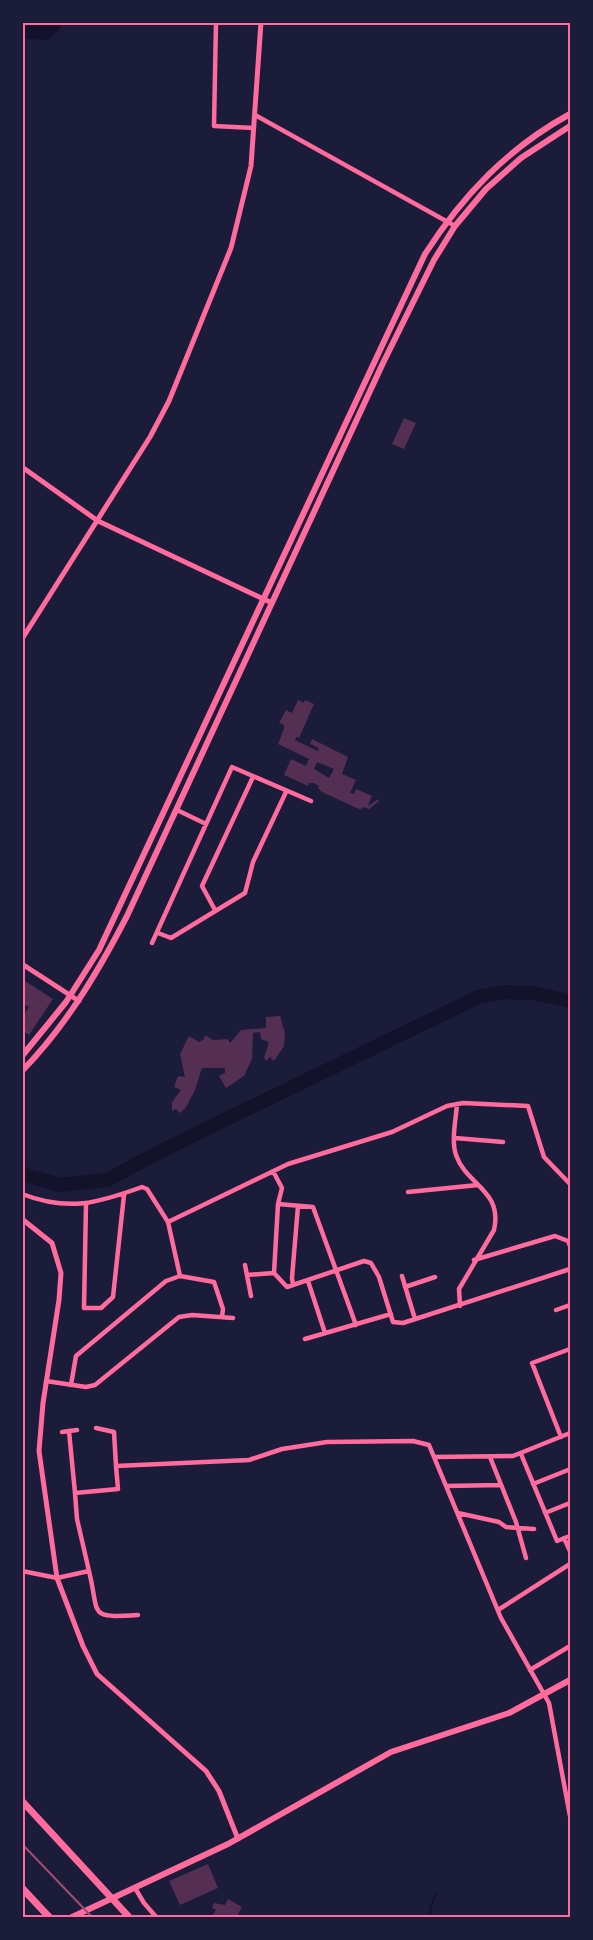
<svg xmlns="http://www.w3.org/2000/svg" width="593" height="1940" viewBox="0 0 593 1940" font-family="Lato,sans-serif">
<rect width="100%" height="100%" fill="#1b1b3a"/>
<path fill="#12122b" d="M23,22H62V23L59,30L48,40L23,38Z"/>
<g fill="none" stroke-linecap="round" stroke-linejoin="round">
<path stroke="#12122b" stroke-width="2" d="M431,1918L430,1908L436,1894"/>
<path stroke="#12122b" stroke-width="14" d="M22,1174L60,1185L107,1180L169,1147L478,997L503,992L533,993L570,1001"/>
</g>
<path fill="#542f53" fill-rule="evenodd" d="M404,418L416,423L404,449L392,444Z
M298,700L304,703L305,700L314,704L299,738L296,737L295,740L318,751L319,748L310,744L312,739L348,757L342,774L356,780L350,793L354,794L356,789L372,796L368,806L378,799L379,801L369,809L362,807L361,810L322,792L318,788L319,786L314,783H309L308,786L284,775L291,759L306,766L309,759L278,744L284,729V725L279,723L286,710L292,713ZM317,762L334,769L329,778L314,769Z
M22,979L53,999L29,1035L22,1030V1017L29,1007L22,1003Z
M280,1016L285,1033L284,1046L274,1061L270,1057L266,1061L264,1057L269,1042L261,1039L260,1032L253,1033L252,1059L244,1076L226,1088L219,1076L225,1073V1068H202L195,1090L186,1107L180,1113L176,1109L172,1111V1102L181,1090L174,1087L178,1076L185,1077L180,1054L189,1036L199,1042L204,1039L205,1035L213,1040L228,1039L230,1043L241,1030L266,1028V1017Z
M208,1864L218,1888L180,1905L169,1881Z
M228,1899L242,1907L236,1918H211L216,1910L212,1908L214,1903L225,1905Z"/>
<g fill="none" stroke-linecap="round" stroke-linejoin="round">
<path stroke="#ff6b9d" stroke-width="4.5" d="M216,22L214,126L254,128
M255,115L455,226
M177,810L206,824
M215,910L202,886L253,777
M158,933L171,938L245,893L253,862L286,792
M152,943L232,767L311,801
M457,1104C456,1119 451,1141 456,1155C466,1185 503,1190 494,1230L459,1289L460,1306
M455,1138L503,1142
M273,1171L282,1188L278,1204L274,1273
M408,1192L478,1185
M22,1194C69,1212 98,1203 142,1187L147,1189L168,1222L180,1276
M86,1204L84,1308H101L113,1297L124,1195
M278,1204L313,1207L356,1325
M168,1222L288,1164L392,1132L447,1106L463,1103L528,1106L544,1157L570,1184
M474,1260L555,1236L568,1241L570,1246
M245,1265L251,1296
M247,1275L274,1273L287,1287L364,1261L371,1263L379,1277L393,1322L403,1323L570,1269
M402,1276L415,1319
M308,1281L325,1333
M293,1285L292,1278L298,1206
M405,1287L435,1277
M556,1310L570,1305
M305,1339L391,1314
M46,1381L86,1387L95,1385L179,1317L192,1315L233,1318
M71,1385L76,1356L166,1281L180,1276L214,1282L223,1309L222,1317
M96,1428L114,1432L116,1466L249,1460L282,1449L327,1442L413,1441L429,1445L501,1618L549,1703L570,1816
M69,1431L75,1493
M62,1432L77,1430
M561,1437L532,1363L570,1349
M521,1454L557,1541L570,1536
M434,1457L513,1456L570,1433
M490,1457L516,1522L526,1558
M533,1484L568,1470
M446,1486L501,1485
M458,1513L499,1522L506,1527L534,1529
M545,1513L570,1503
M564,1538L570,1551
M22,1571L57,1578L89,1571L77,1519L75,1493L118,1489L116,1466
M89,1571C100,1616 87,1618 138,1615
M498,1610L570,1564
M530,1670L570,1646
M135,1888L144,1903L157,1918"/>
<path stroke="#ff6b9d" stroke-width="5" d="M22,467L98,521L272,603
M22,639L150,437L169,401L231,248L251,166L261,22
M22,964L79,1001
M22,1219L52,1243L61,1273L59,1300L43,1403L39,1451L57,1578L83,1646L97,1674L206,1771L219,1791L238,1839"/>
<path stroke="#ff6b9d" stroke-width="6" d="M22,1056L66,1002L99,950L425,254C463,195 508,148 570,114
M22,1071C66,1026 98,972 127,916L383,363L434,260L455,226L486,189L521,158L570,126
M70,1918L228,1844L391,1752L509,1713L570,1680"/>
<path stroke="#ff6b9d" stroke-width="7" d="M22,1801L130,1918
M22,1888L50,1918"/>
<path stroke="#a44b75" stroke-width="2" d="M22,1844L93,1918"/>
</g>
<rect width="593" height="1940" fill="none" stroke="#1b1b3a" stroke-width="48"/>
<rect x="24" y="24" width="545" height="1892" fill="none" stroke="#ff6b9d" stroke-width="2"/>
</svg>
